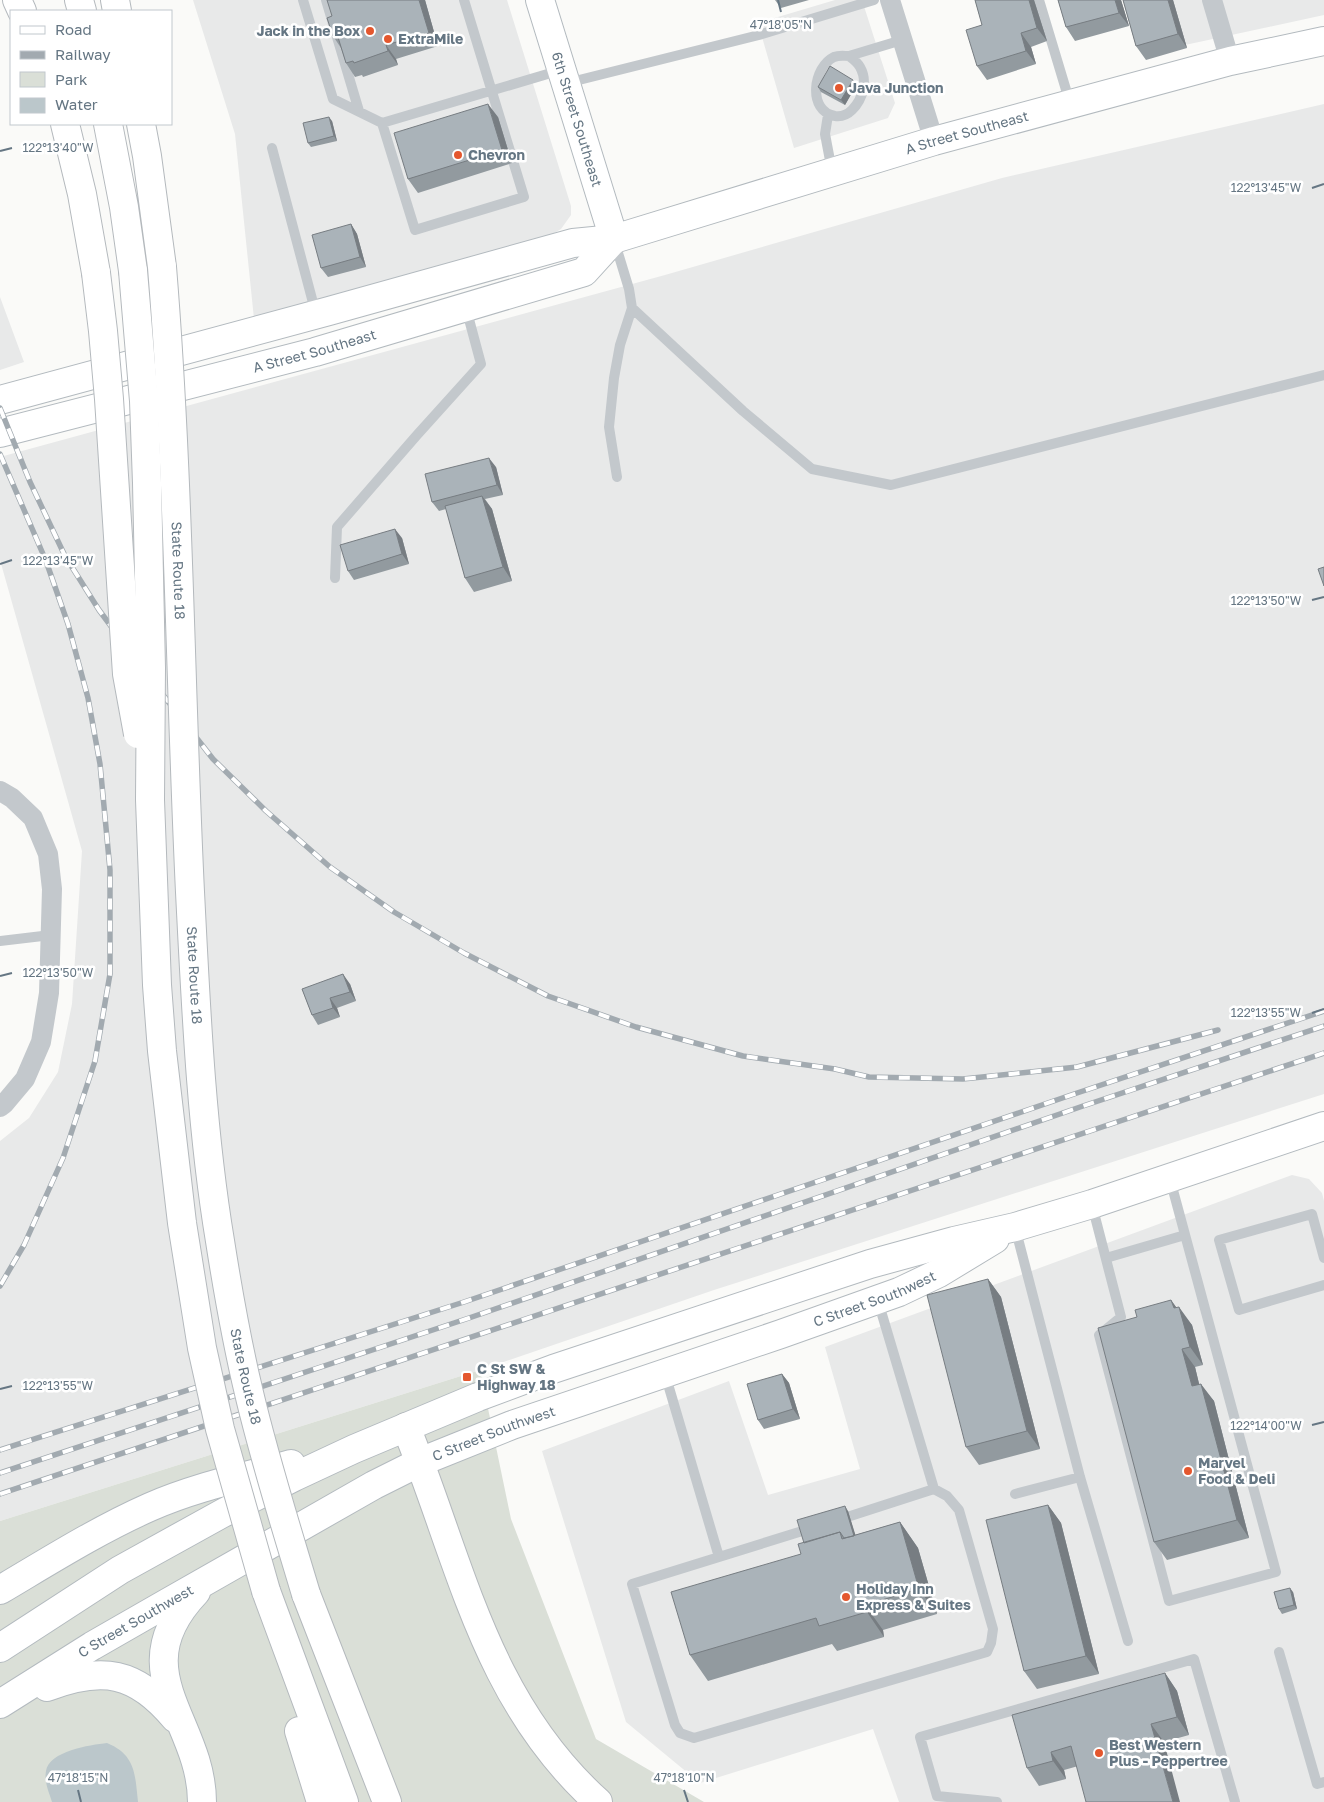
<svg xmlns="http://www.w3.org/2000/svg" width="1324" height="1802" viewBox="0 0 1324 1802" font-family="'Golos Text',sans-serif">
<rect width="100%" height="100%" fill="#fafaf8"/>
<path fill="#e8e9e9" d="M193,0H507L571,206V215L561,229L551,235L254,319L235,134Z
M835,0H862L895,103L888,118L794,148L758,23Z
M1173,0H1324V15L1185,45Z
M1324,104V1094L714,1290L480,1370L0,1521V1141L29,1118L58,1072L72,1004L82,851L0,560V457L665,275L1002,178Z
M0,297L24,362L0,370Z
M1292,1175L1309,1179L1322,1193L1324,1201V1802H899L873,1729L700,1783L626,1722L542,1451L729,1381L768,1495L860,1469L825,1347Z"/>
<path fill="#dadfd7" d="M480,1370L511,1519L596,1739L704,1802H0V1521Z"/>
<path fill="#bbc7cb" d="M107,1743C136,1755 135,1775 138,1802H52C49,1792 44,1782 46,1771C49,1751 90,1745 107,1743Z"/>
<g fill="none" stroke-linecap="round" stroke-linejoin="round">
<defs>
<g id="secondary">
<path id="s1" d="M540,0L614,239"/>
<path id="s2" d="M0,400L329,311L573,243L614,239L934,141L1230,61L1324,41"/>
<path id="s3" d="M0,433L315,352L584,272L614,239"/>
<path d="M0,1590C49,1561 98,1530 150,1507C195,1487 244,1477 291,1464"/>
<path d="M196,1592C120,1672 202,1720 202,1802"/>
<path d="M0,1648L120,1570L223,1513L294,1477L354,1449L478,1397L553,1369L870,1264L954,1241L1015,1227L1092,1204L1324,1126"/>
<path d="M47,1687C102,1666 136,1671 175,1718"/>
<path id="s4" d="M0,1704L92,1646L167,1603L374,1485L420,1462L512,1425L781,1334L899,1292L939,1273L995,1239"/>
</g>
<path id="highway" d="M17,0L22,11
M79,0L82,11
M115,0L117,11
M65,124L82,194L96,273
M108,124L124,207L133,271
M141,124L147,156L162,267
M406,1427C461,1562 484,1699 598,1802
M266,1591L344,1802
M306,1594L387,1802
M299,1731L321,1802"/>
</defs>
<use href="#secondary" stroke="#b3babf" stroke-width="30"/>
<use href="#highway" stroke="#b4b9bd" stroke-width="30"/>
<path stroke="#c3c8cc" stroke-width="10" d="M303,0L333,99L382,123
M326,0L359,111
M464,0L524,197L415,230L382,123L561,70
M1039,0L1070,103
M849,56C853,59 858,63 860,67C868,81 863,99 852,110C847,115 842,117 835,116C807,111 813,67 834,57C839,55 844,56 849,56L902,40
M567,83L759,35L874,0
M828,115L825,134L832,171
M272,148L316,314
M615,243L629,289L632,308L620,345L614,378L609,427L617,477
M632,308L743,411L812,469L891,485L1324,375
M335,578L337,527L417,435L481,364L466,308
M0,941L51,935
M1092,1205L1121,1317L1099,1335L1169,1601L1276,1572L1170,1179
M1015,1227L1080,1477L1128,1641
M1106,1258L1185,1235
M1324,1258L1312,1214L1219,1240L1239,1310L1324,1285
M878,1301L934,1489
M665,1374L719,1557L632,1584L675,1725L680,1733L694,1738L987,1652L991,1643L993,1629L959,1510L947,1496L934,1489L838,1520
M1015,1494L1080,1477
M719,1557L812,1528
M1279,1652L1317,1784L1324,1782
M997,1802L937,1796L920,1737L1194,1659L1235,1802"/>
<path stroke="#c3c8cc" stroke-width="20" d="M890,0L934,141
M1212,0L1230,61
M0,791L12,798L33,818L48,854L52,889L49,993L41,1042L25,1079L4,1104L0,1107"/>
<use href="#secondary" stroke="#fff" stroke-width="28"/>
<use href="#highway" stroke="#fff" stroke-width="28"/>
<defs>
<path id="rail" d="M0,408L30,482L65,556L99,610L142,668L213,759L266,811L330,867L394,912L464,953L548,996L636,1027L743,1056L835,1069L869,1077L963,1079L1077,1067L1218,1030
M0,454L46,561L68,624L88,698L100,764L110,870V974L95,1061L63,1158L24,1245L0,1286
M0,1450L464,1302L1077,1093L1324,1011
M0,1473L469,1318L1083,1106L1324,1026
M0,1494L1324,1053"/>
</defs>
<use href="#rail" stroke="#a2aab0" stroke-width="5.5"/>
<use href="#rail" stroke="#fff" stroke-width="4" stroke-dasharray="11" stroke-linecap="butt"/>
<defs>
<g id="highway-bridge">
<path id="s5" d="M162,267C179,475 180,684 190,892C196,1009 201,1126 220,1241C228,1292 237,1343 249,1393C265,1461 286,1527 306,1594"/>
<path d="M133,271L144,401L147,483L151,668L150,800L157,985L162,1051L182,1223L202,1348L220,1429L266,1591"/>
<path d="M96,273L103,331L109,399L127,674L138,734"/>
</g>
</defs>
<use href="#highway-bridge" stroke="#b4b9bd" stroke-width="30" stroke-linecap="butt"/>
<use href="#highway-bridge" stroke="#fff" stroke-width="28"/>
</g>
<path fill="#929a9f" d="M425,0L438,46L396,59L398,65L363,77L362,75L355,77L346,63L341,48L333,36Z
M775,0H809L781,8Z
M975,0H1034L1047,41L1031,47L1036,64L987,80L977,66L982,25Z
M1058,0H1121L1129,26L1075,41L1066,27Z
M1123,0H1173L1187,48L1146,60L1136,46Z
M857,84L845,105L821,92L818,87Z
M498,117L512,163L418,193L408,179Z
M332,121L337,141L311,147L308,143Z
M351,224L357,234L366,267L328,277L321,268Z
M496,467L503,495L485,499L492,509L512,581L474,592L465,578L446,509L439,511L432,502Z
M402,538L409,564L354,580L348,571Z
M350,984L356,1001L337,1008L340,1017L318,1025L312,1015L302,989Z
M988,1279L1001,1297L1040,1449L979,1465L966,1447Z
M1171,1300L1176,1307L1192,1325L1203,1365L1195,1367L1199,1384L1214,1401L1249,1538L1167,1560L1154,1542L1137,1317Z
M782,1374L789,1383L800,1419L764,1429L758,1420Z
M1048,1505L1061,1523L1099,1674L1037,1689L1024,1671Z
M848,1511L855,1535L900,1522L918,1548L937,1614L883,1630L884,1637L837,1651L832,1644L708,1681L690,1655L801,1554L804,1543Z
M1293,1592L1297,1609L1282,1614L1279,1609Z
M1165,1673L1177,1691L1189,1735L1064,1770L1066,1779L1039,1786L1027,1768Z"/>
<path fill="#777d82" d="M419,0H425L438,46L429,33Z
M1029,0H1034L1047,41L1037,28Z
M1115,0H1121L1129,26L1119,13Z
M1168,0H1173L1187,48L1178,34Z
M1021,33L1031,47L1036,64L1026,51Z
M386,45L396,59L398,65L388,51Z
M853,80L857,84L845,105L841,100Z
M488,104L498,117L512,163L502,150Z
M329,117L332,121L337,141L334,136Z
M351,224L357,234L366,267L360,257Z
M489,458L496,467L503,495L497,485Z
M482,496L492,509L512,581L503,567Z
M395,529L402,538L409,564L402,554Z
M343,974L350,984L356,1001L350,992Z
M330,998L337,1008L340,1017L333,1008Z
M988,1279L1001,1297L1040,1449L1027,1431Z
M1171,1300L1181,1314L1179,1307L1192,1325L1203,1365L1190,1347L1174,1308Z
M1182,1349L1195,1367L1204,1404L1192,1386Z
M782,1374L789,1383L800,1419L793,1409Z
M1201,1384L1214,1401L1249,1538L1237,1520Z
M1048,1505L1061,1523L1099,1674L1086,1656Z
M845,1506L848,1511L862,1556L858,1552Z
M900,1522L918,1548L937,1614L919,1589Z
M1290,1588L1293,1592L1297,1609L1294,1605Z
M865,1605L883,1630L884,1637L867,1612Z
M1165,1673L1177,1691L1189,1735L1177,1717Z
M1151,1724L1164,1742L1180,1802H1173Z
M1051,1752L1064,1770L1066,1779L1053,1761Z"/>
<path fill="#aab3b9" stroke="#777d82" d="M327,0H419L429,33L386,45L388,51L354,63L353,61L346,63L337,34L333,36L327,18L332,16Z
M975,0H1029L1037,28L1021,33L1026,51L977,66L966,30L982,25Z
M1058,0H1115L1119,13L1066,27Z
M1123,0H1168L1178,34L1136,46Z
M830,66L853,80L841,100L818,87Z
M488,104L502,150L408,179L394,133Z
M329,117L334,136L308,143L303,123Z
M351,224L360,257L321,268L312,235Z
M489,458L497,485L432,502L425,474Z
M482,496L503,567L465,578L445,506Z
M395,529L402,554L348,571L340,545Z
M1324,567V586L1318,569Z
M343,974L350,992L330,998L333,1008L312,1015L302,989Z
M988,1279L1027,1431L966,1447L927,1295Z
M1171,1300L1174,1308L1179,1307L1190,1347L1182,1349L1192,1386L1201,1384L1237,1520L1154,1542L1098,1328L1137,1317L1135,1310Z
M782,1374L793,1409L758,1420L747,1384Z
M1048,1505L1086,1656L1024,1671L986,1520Z
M845,1506L854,1536L844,1538L840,1532L804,1543L797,1520Z
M900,1522L919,1589L865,1605L867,1612L819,1626L816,1618L690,1655L671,1592L801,1554L798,1544L840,1532L842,1539Z
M1290,1588L1294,1605L1279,1609L1274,1592Z
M1165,1673L1177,1717L1151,1724L1173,1802H1086L1071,1746L1051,1752L1053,1761L1027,1768L1012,1715Z"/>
<path fill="none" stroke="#657683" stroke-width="2" d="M778,0L781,12M0,151L12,148M1312,188L1324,184M0,564L12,560M1312,600L1324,597M0,976L12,973M1312,1013L1324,1009M0,1389L12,1386M1312,1425L1324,1422M78,1790L81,1802M684,1790L688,1802"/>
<g fill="#e4572e" stroke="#fff" stroke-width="2">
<circle cx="370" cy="31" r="5"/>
<circle cx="388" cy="39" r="5"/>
<circle cx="839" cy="88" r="5"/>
<circle cx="458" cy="155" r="5"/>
<rect x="462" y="1372" width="10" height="10" rx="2.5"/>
<circle cx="1188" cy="1471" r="5"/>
<circle cx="846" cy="1597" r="5"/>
<circle cx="1099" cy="1753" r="5"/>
</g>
<g text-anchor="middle" stroke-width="5" stroke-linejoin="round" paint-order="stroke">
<g font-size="14" font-weight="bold" fill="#657683" stroke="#fff" text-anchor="start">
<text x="360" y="36" text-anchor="end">Jack in the Box</text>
<text x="398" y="44">ExtraMile</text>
<text x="849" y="93">Java Junction</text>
<text x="468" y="160">Chevron</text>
<text x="477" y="1374">C St SW &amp;<tspan x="477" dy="16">Highway 18</tspan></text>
<text x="1198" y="1468">Marvel<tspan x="1198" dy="16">Food &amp; Deli</tspan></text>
<text x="856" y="1594">Holiday Inn<tspan x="856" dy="16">Express &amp; Suites</tspan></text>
<text x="1109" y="1750">Best Western<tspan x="1109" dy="16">Plus - Peppertree</tspan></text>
</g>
<g font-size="14" fill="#657683" stroke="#fff">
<text dy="5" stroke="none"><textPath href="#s1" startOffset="125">6th Street Southeast</textPath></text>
<text dy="5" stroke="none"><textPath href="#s2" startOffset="1004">A Street Southeast</textPath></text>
<text dy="5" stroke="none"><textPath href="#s3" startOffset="325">A Street Southeast</textPath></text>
<text dy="5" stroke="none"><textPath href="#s5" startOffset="304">State Route 18</textPath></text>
<text dy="5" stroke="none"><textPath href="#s5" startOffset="709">State Route 18</textPath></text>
<text dy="5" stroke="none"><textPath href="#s4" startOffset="968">C Street Southwest</textPath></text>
<text dy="5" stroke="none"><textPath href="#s5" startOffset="1114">State Route 18</textPath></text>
<text dy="5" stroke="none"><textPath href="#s4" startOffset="564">C Street Southwest</textPath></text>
<text dy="5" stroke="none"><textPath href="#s4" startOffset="159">C Street Southwest</textPath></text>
</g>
</g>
<g font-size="12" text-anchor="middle" fill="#657683" stroke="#fff" stroke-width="5" stroke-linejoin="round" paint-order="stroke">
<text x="781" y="29">47°18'05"N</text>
<text x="58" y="152">122°13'40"W</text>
<text x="1266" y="192">122°13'45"W</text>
<text x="58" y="565">122°13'45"W</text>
<text x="1266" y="605">122°13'50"W</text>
<text x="58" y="977">122°13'50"W</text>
<text x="1266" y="1017">122°13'55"W</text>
<text x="58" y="1390">122°13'55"W</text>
<text x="1266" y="1430">122°14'00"W</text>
<text x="78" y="1782">47°18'15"N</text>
<text x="684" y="1782">47°18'10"N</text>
</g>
<rect x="10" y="10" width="162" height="115" fill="#ffffff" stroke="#c1c8cd"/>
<rect x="20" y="26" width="25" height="8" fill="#ffffff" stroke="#c1c8cd"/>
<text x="55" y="35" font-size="15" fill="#657683">Road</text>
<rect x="20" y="51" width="25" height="8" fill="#a2aab0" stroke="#c1c8cd"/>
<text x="55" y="60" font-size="15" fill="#657683">Railway</text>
<rect x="20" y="72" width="25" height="15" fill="#dadfd7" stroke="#c1c8cd"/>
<text x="55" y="85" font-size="15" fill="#657683">Park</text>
<rect x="20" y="98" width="25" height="15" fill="#bbc7cb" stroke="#c1c8cd"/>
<text x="55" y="110" font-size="15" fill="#657683">Water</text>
</svg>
